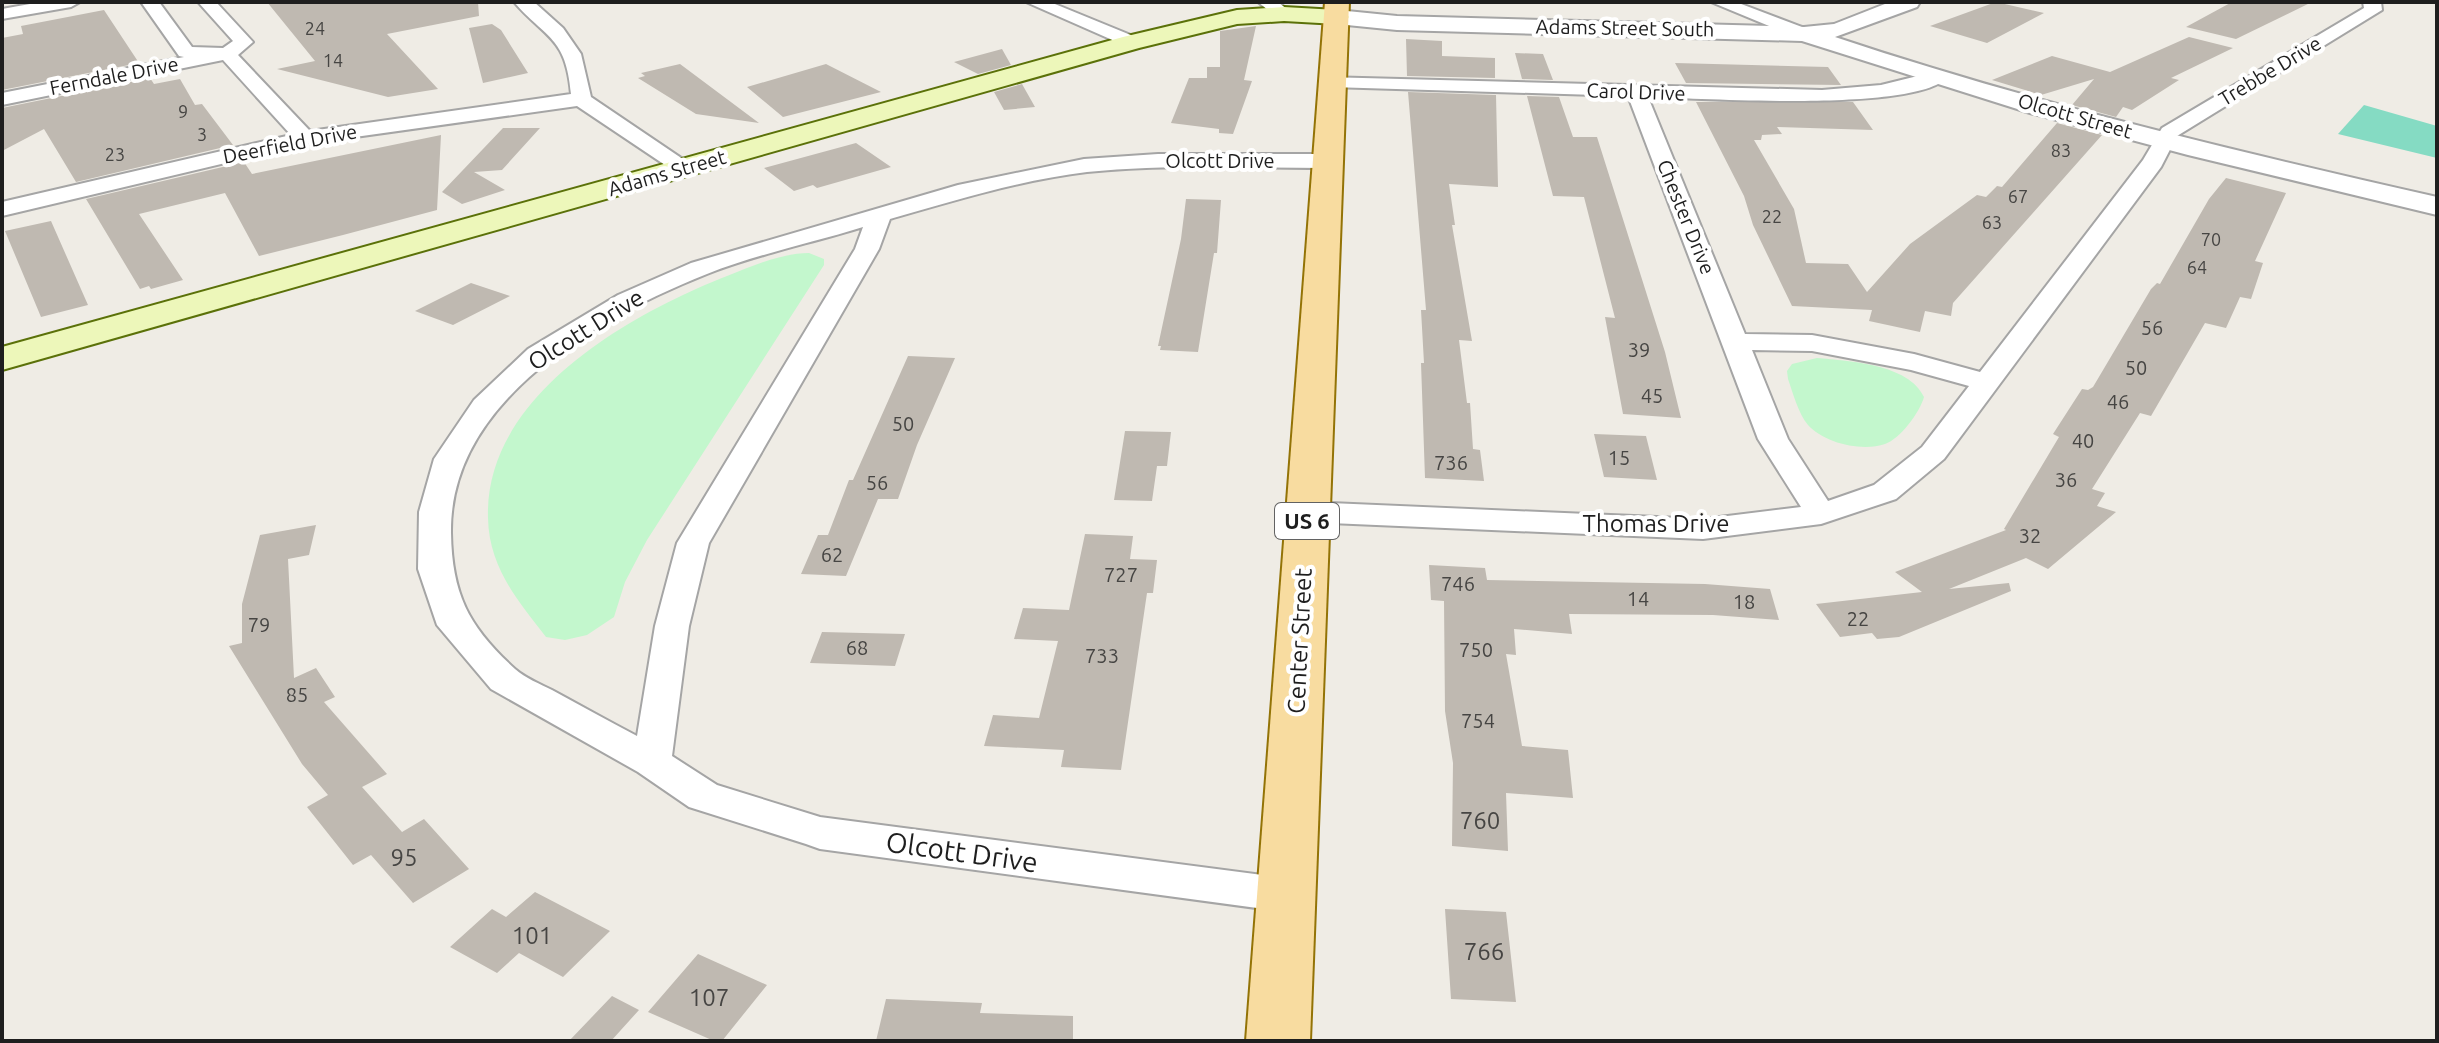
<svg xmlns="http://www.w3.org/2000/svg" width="2439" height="1043" viewBox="0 0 2439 1043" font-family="Ubuntu,sans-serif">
<rect width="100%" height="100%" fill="#efece5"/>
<path fill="#c3f7cd" d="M809,253L824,259V265L647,540L625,582L614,617L587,635L565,640L546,637C517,600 489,567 488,518C484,396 630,314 727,276C752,266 782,253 809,253Z
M1817,358C1849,361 1909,364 1924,397C1920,412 1900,439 1885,444C1862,452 1824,443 1808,425C1798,413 1793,393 1788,379L1787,371L1792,364Z"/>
<path fill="#85dbc3" d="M2364,105L2437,126V158L2338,134Z"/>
<path fill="#bfb9b1" d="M267,2H478L479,16L387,34L438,89L388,97L277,69L315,61Z
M1996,2L2044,13L1987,43L1930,26Z
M2232,2H2312L2236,39L2186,27Z
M104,10L139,63L2,90V38L23,34L21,26Z
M492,24L501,30L528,73L483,83L469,28Z
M1256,26L1244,80L1252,81L1233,134L1219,133V129L1171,123L1189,78H1207V67H1220V31Z
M2189,37L2233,48L2171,78L2179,80L2132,110L2123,107L2116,117L2072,105L2094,79L2041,95L1992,80L2052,56L2110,72Z
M1406,39L1442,41V56L1495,58V78L1407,76Z
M1002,49L1011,65L978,74L954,62Z
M1515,53L1543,54L1553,80L1522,79Z
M1675,63L1828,67L1841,85L1686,83Z
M680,64L759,123L696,114L638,78L645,76L641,73Z
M826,64L881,92L783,117L747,87Z
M150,78L154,84L180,79L195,105L202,104L233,145L76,182L44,129L2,151V108Z
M1022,84L1035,107L1004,110L994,92Z
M1408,92L1496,95L1498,187L1449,184L1455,225H1452L1472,341L1459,340L1467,403H1470L1473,449L1480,450L1484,481L1425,478L1421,363H1424L1421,310H1426Z
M1527,96L1559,97L1573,137H1597L1665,352L1681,418L1623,414L1605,317L1615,318L1584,197L1553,196Z
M1696,102H1853L1873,130L1777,127L1782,134L1762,135L1761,140H1754L1794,209L1806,263L1848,264L1867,292L1910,244L1977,195L1986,197L1997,186L2002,187L2057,123L2102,135L1953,303L1951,316L1925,311L1920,332L1869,321L1872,310L1792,306L1753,225L1744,196Z
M503,128H540L502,170L474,172L505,190L462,204L442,192Z
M441,135L437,210L343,235L259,256L225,193L139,214L183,280L151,289L149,286L140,289L86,199L244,162L252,174Z
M856,143L891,167L817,188L813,185L794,191L764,168Z
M2226,178L2286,193L2255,261L2263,263L2251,299L2240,297L2226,328L2205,323L2151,416L2140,413L2092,489L2105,493L2097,506L2116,512L2048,569L2026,558L1949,589L2009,583L2011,591L1899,637L1877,639L1872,633L1840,637L1816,604L1922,592L1895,572L2006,530L2004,529L2059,437L2053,434L2082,389L2088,390L2093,387L2151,289L2157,283L2160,284L2209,199Z
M1186,199L1221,200L1217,253H1214L1198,352L1160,350L1161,346H1158L1181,239Z
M51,221L88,305L41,317L5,231Z
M471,283L510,296L453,325L415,311Z
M908,356L955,358L917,445L898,499H878L846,576L801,574L818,535H828L849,480H853Z
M1125,431L1171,432L1167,466H1157L1152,501L1114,500Z
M1594,434L1646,436L1657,480L1604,477Z
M316,525L309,555L288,559L294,678L316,668L335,697L324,702L387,774L362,787L402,832L424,819L469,869L413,903L371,855L353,865L307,807L328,795L302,764L229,646L242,643V604L260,535Z
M1085,534L1133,536L1130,559L1157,560L1153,593H1147L1121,770L1061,767L1064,750L984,746L993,715L1039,718L1058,641L1014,639L1023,608L1069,610Z
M1429,565L1485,568L1487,580L1705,584L1770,589L1779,620L1713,615L1569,614L1572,634L1514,629L1516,655L1506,654L1522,746L1568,750L1573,798L1506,793L1508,851L1452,846L1453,763L1445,711L1444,601L1431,600Z
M822,632L905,634L895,666L810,663Z
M535,892L610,931L563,977L519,953L497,973L450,947L492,909L506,917Z
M1445,909L1506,912L1516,1002L1451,999Z
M698,954L767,985L722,1041H714L648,1012Z
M612,996L639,1010L611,1041H569Z
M886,999L982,1003L980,1013L1073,1016V1041H876Z"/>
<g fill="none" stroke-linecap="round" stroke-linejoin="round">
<defs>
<path id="minor" d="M41,2H80L71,7L2,19V9Z
M141,2H159L192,47L223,48L233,41L198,2H216L253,42L238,55L310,131L571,94C566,36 546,39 514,2H534L563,28L581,54L591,97L696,168L685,175L677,173L577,106L305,144L2,216V202L291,135L223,60L2,105V93L184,57L179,56Z
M1026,2H1050L1138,38L1141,42L1132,47L1126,46Z
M1258,2H1278L1293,14L1290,18H1278Z
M1711,2H1736L1810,30L1813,34L1810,38H1798Z
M2363,2H2381L2382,10L2177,136L2161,167L1944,459L1896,499L1821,524L1703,539L1307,522L1296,519L1291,512L1296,505L1307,502L1703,519L1801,507L1758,439L1628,96L1331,87L1321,81L1324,77L1822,90L1881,85L1938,71L1945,73L1948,77C1915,113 1701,98 1648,97L1745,334L1812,335L1914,354L1980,372L2143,160L2162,128L2364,8ZM1752,350L1812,351L1911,370L1969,386L1922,447L1874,485L1828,501L1788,439Z
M1158,154H1326L1337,161L1326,168C1246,168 1166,164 1087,172C1020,180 953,201 890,219L879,249L709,543L689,626L672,756L717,785L820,817L1286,878L1301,883L1307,895L1301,907L1286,912L820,849L806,844L689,807L638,772L491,689L437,625L418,569L419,512L434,459L474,400L528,349L618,295L691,263L958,185L1084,159ZM863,227L855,249L677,543L655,626L637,736C608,721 580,705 552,690C540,684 525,678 515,669C469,627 452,595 451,533C449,400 599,317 707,274C757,254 812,243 863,227Z"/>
<path id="tertiary" d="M1890,2H1920L1917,7L1835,37C2033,103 2234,151 2437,197V215L2188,155L2030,113L1802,41L1397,30L1337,24L1326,17L1337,10L1397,16L1804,27L1834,24Z"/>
<path id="secondary" d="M1284,7L1337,10L1346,12L1349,17L1346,22L1337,24L1284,21L1237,24L1139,48L2,370V347L1123,37L1237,10Z"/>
<path id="primary" d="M1325,2H1349L1310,1041H1246Z"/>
</defs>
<use href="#minor" stroke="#a5a5a5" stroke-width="4"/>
<use href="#tertiary" stroke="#a5a5a5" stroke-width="4"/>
<use href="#secondary" stroke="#5b7109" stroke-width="4"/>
<use href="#primary" stroke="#937306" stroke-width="4"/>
<use href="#minor" fill="#fff" fill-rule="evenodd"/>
<use href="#tertiary" fill="#fff" fill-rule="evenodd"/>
<use href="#secondary" fill="#edf7ba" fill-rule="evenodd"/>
<use href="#primary" fill="#f8dca0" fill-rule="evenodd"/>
</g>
<g text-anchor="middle" stroke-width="8" stroke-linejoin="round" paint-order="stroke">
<g font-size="18" fill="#464543">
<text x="315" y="35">24</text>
<text x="333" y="67">14</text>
<text x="183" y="118">9</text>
<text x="202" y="141">3</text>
<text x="2061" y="157">83</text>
<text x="115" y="161">23</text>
<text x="2018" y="203">67</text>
<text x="1772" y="223">22</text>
<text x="1992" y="229">63</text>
<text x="2211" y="246">70</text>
<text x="2197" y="274">64</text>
</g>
<g font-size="20" fill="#1e1e1e" stroke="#fff">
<text transform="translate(1625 28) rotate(1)" y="7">Adams Street South</text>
<text transform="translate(2270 71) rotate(-31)" y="7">Trebbe Drive</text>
<text transform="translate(114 76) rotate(-11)" y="7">Ferndale Drive</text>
<text transform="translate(1636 92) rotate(2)" y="7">Carol Drive</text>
<text transform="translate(2075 116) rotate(16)" y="7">Olcott Street</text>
<text transform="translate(290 144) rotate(-11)" y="7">Deerfield Drive</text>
<text x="1220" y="168">Olcott Drive</text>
<text transform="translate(667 173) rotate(-16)" y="7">Adams Street</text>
<text transform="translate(1686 217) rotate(68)" y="7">Chester Drive</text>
</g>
<g font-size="20" fill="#464543">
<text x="2152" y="335">56</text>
<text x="1639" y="357">39</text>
<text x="2136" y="375">50</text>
<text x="1652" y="403">45</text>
<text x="2118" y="409">46</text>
<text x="903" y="431">50</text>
<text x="2083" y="448">40</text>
<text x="1619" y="465">15</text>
<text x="1451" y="470">736</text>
<text x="2066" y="487">36</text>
<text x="877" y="490">56</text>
<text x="2030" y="543">32</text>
<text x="832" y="562">62</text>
<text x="1121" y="582">727</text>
<text x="1458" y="591">746</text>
<text x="1638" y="606">14</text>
<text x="1744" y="609">18</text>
<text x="1858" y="626">22</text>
<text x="259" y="632">79</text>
<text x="857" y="655">68</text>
<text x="1476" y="657">750</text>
<text x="1102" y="663">733</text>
<text x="297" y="702">85</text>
<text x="1478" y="728">754</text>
</g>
<rect fill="#fff" stroke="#626262" stroke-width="2" x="1275" y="503" width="64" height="36" rx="6"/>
<g font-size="22" font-weight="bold" fill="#1e1e1e">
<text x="1307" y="529">US 6</text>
</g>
<g font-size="24" fill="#1e1e1e" stroke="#fff">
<text transform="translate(586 330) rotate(-32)" y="8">Olcott Drive</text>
<text x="1656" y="532">Thomas Drive</text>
<text transform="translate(1300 641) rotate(-87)" y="8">Center Street</text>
</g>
<g font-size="24" fill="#464543">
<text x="1480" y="829">760</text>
<text x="404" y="866">95</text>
<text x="532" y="944">101</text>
<text x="1484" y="960">766</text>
<text x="709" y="1006">107</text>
</g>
<g font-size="28" fill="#1e1e1e" stroke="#fff">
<text transform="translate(962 852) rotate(8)" y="10">Olcott Drive</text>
</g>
</g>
<rect width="2439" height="1043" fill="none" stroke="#1e1e1e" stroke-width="8"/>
</svg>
